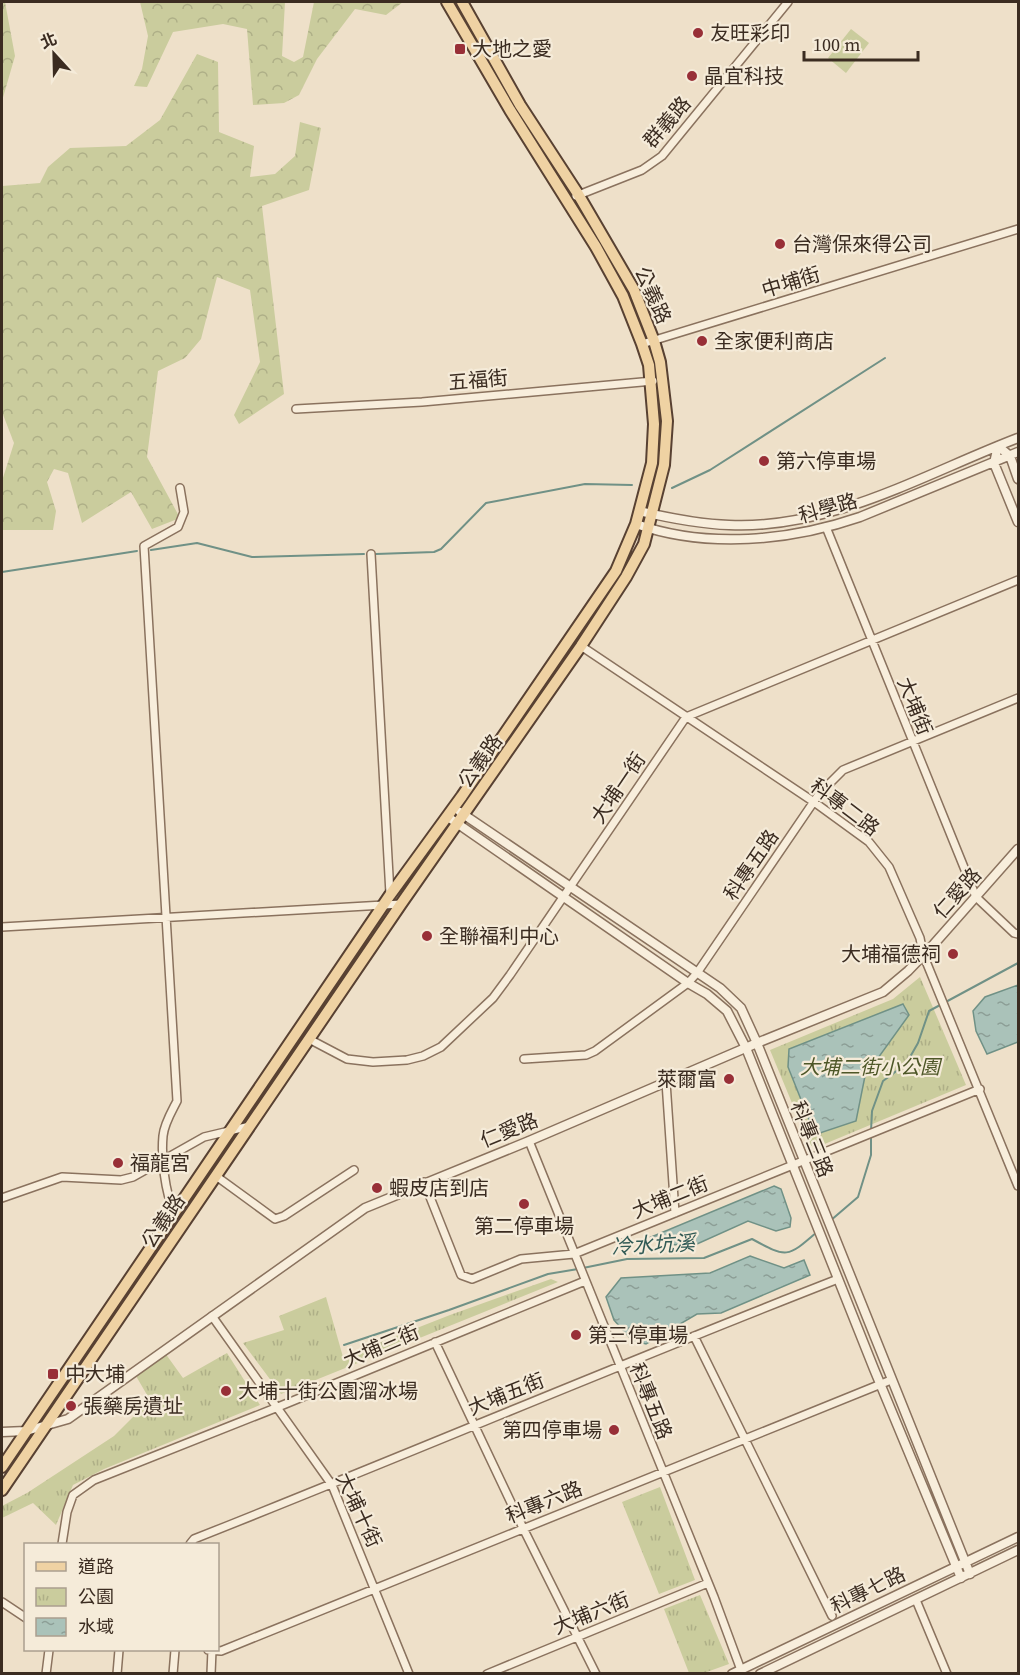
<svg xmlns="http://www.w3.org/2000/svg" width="1020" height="1675" viewBox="0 0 1020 1675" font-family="'Source Serif 4','Noto Sans TC',serif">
<defs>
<pattern id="forest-crowns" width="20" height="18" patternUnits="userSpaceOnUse" patternTransform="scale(1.5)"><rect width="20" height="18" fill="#cacc9d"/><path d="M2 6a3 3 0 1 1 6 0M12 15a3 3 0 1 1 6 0" fill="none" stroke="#aeaf87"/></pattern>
<pattern id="park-tufts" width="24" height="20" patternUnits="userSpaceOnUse" patternTransform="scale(1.5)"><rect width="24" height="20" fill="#cacc9d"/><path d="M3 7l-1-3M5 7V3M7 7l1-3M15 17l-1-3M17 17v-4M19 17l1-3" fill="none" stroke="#aeaf87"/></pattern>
<pattern id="water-ripples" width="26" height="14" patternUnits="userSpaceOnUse" patternTransform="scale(1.5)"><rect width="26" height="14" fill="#aac2b9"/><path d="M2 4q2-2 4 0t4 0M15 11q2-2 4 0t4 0" fill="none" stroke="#8c9e96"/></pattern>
</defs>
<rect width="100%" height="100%" fill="#eee0c9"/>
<path fill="#cacc9d" d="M851,29L869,43L846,73L828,58Z"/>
<path fill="url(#forest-crowns)" d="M2,2H5L15,56L2,101Z
M140,2H285L282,56L294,62L303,57L314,2H403L386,15L355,9L317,59L299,95L284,103L253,105L247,29L223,24L173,32L147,87L134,86L142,69L148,36Z
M197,54L218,62L219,132L254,146L250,177L275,174L295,156L300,122L321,128L309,190L262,206L284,394L239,424L234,415L260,362L250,290L217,277L201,339L185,358L158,371L147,457L180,518L152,529L131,492L82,523L68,473L54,469L47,482L56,511L53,530H2V481L14,443L2,412V186L40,183L48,167L70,148L126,146L160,120Z"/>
<path fill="url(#park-tufts)" d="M920,977L966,1085L815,1148L809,1144L770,1050L893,999Z
M551,1279L558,1282L281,1394L243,1343L284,1330L279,1316L326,1297L343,1357L450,1315Z
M165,1353L183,1378L227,1353L260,1405L104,1469L73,1485L56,1525L33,1503L2,1518V1506L27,1493L114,1436L150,1400L136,1376Z
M660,1487L695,1580L659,1594L622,1502Z
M700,1595L729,1664L704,1673H689L664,1609Z"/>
<path fill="url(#water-ripples)" stroke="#709186" stroke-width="1.5" d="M1018,985V1042L987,1054L976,1031L973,1011L985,997Z
M903,1004L909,1015L865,1076L856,1121L820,1133L810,1122L788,1067L789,1049Z
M774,1186L781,1189L791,1218L790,1227L776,1231L748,1221L697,1244L668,1245L651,1237Z
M750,1256L784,1268L804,1260L810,1275L721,1313L697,1314L646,1344L632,1340L614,1320L606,1297L621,1278L710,1273Z"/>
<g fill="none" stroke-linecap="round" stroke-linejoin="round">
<path stroke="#709186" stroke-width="2" d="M672,488L710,470L885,358
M151,550L197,543L252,557L364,554
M376,554L434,552L441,549L486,503L585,484L632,485
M2,572L137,551
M871,1131L872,1111L883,1081L906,1064L918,1043L929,1011L1018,963
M830,1221L858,1197L871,1155V1136
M583,1268L627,1259L704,1258L752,1239C787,1258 787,1258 817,1232
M344,1345L449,1310L548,1274L578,1269"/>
<defs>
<path id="minor" d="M576,196L642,170L662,156L788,2
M642,344L1018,229
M296,409L422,402L653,381
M826,527L976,897L1014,933L1018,934
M371,554L390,894
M581,646L814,802L869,842L889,867L920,938L923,954L1018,1186
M2,927L401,904
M309,1039L347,1059L373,1062L407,1060L423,1056L441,1047L493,998L510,975L686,717L1018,580
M524,1059L586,1055L595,1051L688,983L697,973L819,794L843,770L1018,698
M666,1082L675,1213
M529,1141L714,1597L741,1670
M216,1176L275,1219L284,1216L354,1170
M424,1182L461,1275L472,1279L521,1259L574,1254L980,1089
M2,1198L62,1177L121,1180L133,1177L204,1137L250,1126
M174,1211C165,1193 161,1157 163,1136C164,1124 172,1111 177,1101L144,546L178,527L184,512L180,488
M212,1316L332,1485L409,1674
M694,1336L832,1616
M435,1342L523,1528L596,1674
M62,1544L67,1512L73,1495L94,1480L278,1407L585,1281
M190,1544L194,1539C409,1454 622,1363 838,1279
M916,1600L947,1674
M2,1602L26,1618
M208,1650L221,1651L891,1380
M46,1674L49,1650
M117,1674L119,1650
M173,1674L175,1650
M211,1674L212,1650
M487,1674L708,1583"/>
<path id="tertiary" d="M998,446L994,463L1018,522
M998,446L1010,456L1018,479
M639,511C669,518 698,524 729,525C831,530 926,473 1018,438
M636,524C707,549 790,541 860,517L1018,452
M460,812L720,988L741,1008L757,1043L970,1574
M448,817L688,983L707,994L727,1011L746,1048L874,1369L961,1578
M2,1432L26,1431L68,1419L365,1208L529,1141L757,1043L883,992L908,971L934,944L1018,849
M732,1674L1018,1537
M760,1674L1018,1550"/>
<path id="primary" d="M2,1467L390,895L462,796L616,571L636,524L652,463L654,424L649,365L642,344L623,296L596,247L510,110L447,2
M2,1490L401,904L581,646L626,577L644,544L664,465L667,421L660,362L654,341L634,290L578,194L520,105L462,2"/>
</defs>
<use href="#minor" stroke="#8a725e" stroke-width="10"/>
<use href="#tertiary" stroke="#8a725e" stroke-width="11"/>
<use href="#primary" stroke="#584132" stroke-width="14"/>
<use href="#minor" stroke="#f8eedc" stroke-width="7"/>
<use href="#tertiary" stroke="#f8eedc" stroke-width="8"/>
<use href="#primary" stroke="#efd2a3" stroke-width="10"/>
</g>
<g fill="#982f37" stroke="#f5ebd9" stroke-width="2">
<circle cx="698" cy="33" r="6"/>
<rect x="454" y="43" width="12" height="12" rx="3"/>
<circle cx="692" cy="76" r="6"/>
<circle cx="780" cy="244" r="6"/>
<circle cx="702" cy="341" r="6"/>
<circle cx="764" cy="461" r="6"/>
<circle cx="427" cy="936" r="6"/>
<circle cx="953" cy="954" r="6"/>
<circle cx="729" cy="1079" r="6"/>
<circle cx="118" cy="1163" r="6"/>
<circle cx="377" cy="1188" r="6"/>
<circle cx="524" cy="1204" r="6"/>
<circle cx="576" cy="1335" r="6"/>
<rect x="47" y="1368" width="12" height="12" rx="3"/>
<circle cx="226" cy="1391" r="6"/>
<circle cx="71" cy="1406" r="6"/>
<circle cx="614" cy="1430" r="6"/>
</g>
<g text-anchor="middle" stroke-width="4.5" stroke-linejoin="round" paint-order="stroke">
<g font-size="20" fill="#3b2c21" stroke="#f5ebd9" text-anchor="start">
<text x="710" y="40">友旺彩印</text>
<text x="472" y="56">大地之愛</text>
<text x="704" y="83">晶宜科技</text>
<text x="792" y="251">台灣保來得公司</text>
<text x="714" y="348">全家便利商店</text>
<text x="776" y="468">第六停車場</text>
<text x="439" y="943">全聯福利中心</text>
<text x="941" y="961" text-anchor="end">大埔福德祠</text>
<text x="717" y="1086" text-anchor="end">萊爾富</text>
<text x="130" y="1170">福龍宮</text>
<text x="389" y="1195">蝦皮店到店</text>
<text x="524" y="1233" text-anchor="middle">第二停車場</text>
<text x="588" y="1342">第三停車場</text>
<text x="65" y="1381">中大埔</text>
<text x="238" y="1398">大埔十街公園溜冰場</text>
<text x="83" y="1413">張藥房遺址</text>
<text x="602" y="1437" text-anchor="end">第四停車場</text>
</g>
<g font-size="20" fill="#3b2c21" stroke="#f5ebd9">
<text transform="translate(667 122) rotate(-49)" y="7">群義路</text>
<text transform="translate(791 282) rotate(-17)" y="7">中埔街</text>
<text transform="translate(653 295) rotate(66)" y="7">公義路</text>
<text transform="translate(478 380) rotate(-5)" y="7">五福街</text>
<text transform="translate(828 508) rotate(-16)" y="7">科學路</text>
<text transform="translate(915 706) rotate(68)" y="7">大埔街</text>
<text transform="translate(480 761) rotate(-55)" y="7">公義路</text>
<text transform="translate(618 788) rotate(-56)" y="7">大埔一街</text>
<text transform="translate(845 807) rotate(37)" y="7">科專二路</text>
<text transform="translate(751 865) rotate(-56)" y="7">科專五路</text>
<text transform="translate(957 893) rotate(-48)" y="7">仁愛路</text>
<text transform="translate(509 1130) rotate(-22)" y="7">仁愛路</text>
<text transform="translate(812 1139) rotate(68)" y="7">科專三路</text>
<text transform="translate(670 1197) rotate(-22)" y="7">大埔二街</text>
<text transform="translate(163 1221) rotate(-56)" y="7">公義路</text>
<text transform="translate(381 1346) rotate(-23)" y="7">大埔三街</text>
<text transform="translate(506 1394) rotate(-22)" y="7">大埔五街</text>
<text transform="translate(651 1401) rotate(68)" y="7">科專五路</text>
<text transform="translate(544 1502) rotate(-22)" y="7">科專六路</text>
<text transform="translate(359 1510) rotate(65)" y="7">大埔十街</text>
<text transform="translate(868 1590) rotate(-26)" y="7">科專七路</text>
<text transform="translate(591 1613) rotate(-22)" y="7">大埔六街</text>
</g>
<g font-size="20" font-style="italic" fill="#4e5728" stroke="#f5ebd9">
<text x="870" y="1074">大埔二街小公園</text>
</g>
<g font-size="21" font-style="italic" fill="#315a55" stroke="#f5ebd9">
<text transform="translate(653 1245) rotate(-3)" y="7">冷水坑溪</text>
</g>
</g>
<rect width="1020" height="1675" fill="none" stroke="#3b2c21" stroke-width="6"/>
<rect x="24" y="1543" width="195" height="108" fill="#f5ebd9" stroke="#ab9f8f" stroke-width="1.5"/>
<rect x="36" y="1562" width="30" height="9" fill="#efd2a3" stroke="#ab9f8f" stroke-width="1.5"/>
<text x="78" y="1573" font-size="18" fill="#3b2c21">道路</text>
<rect x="36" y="1588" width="30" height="18" fill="url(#park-tufts)" stroke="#ab9f8f" stroke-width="1.5"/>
<text x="78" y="1603" font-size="18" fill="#3b2c21">公園</text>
<rect x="36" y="1618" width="30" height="18" fill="url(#water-ripples)" stroke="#ab9f8f" stroke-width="1.5"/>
<text x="78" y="1633" font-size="18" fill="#3b2c21">水域</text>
<g transform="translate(54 54) rotate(338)" stroke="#f5ebd9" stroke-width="4.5" paint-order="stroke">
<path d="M0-4.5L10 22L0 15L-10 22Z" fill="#3b2c21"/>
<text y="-9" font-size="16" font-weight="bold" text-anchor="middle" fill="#3b2c21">北</text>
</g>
<path d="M804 51v9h114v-9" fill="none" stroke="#3b2c21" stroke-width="3"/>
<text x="813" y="51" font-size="18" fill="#3b2c21" stroke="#f5ebd9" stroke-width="4.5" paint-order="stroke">100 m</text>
</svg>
